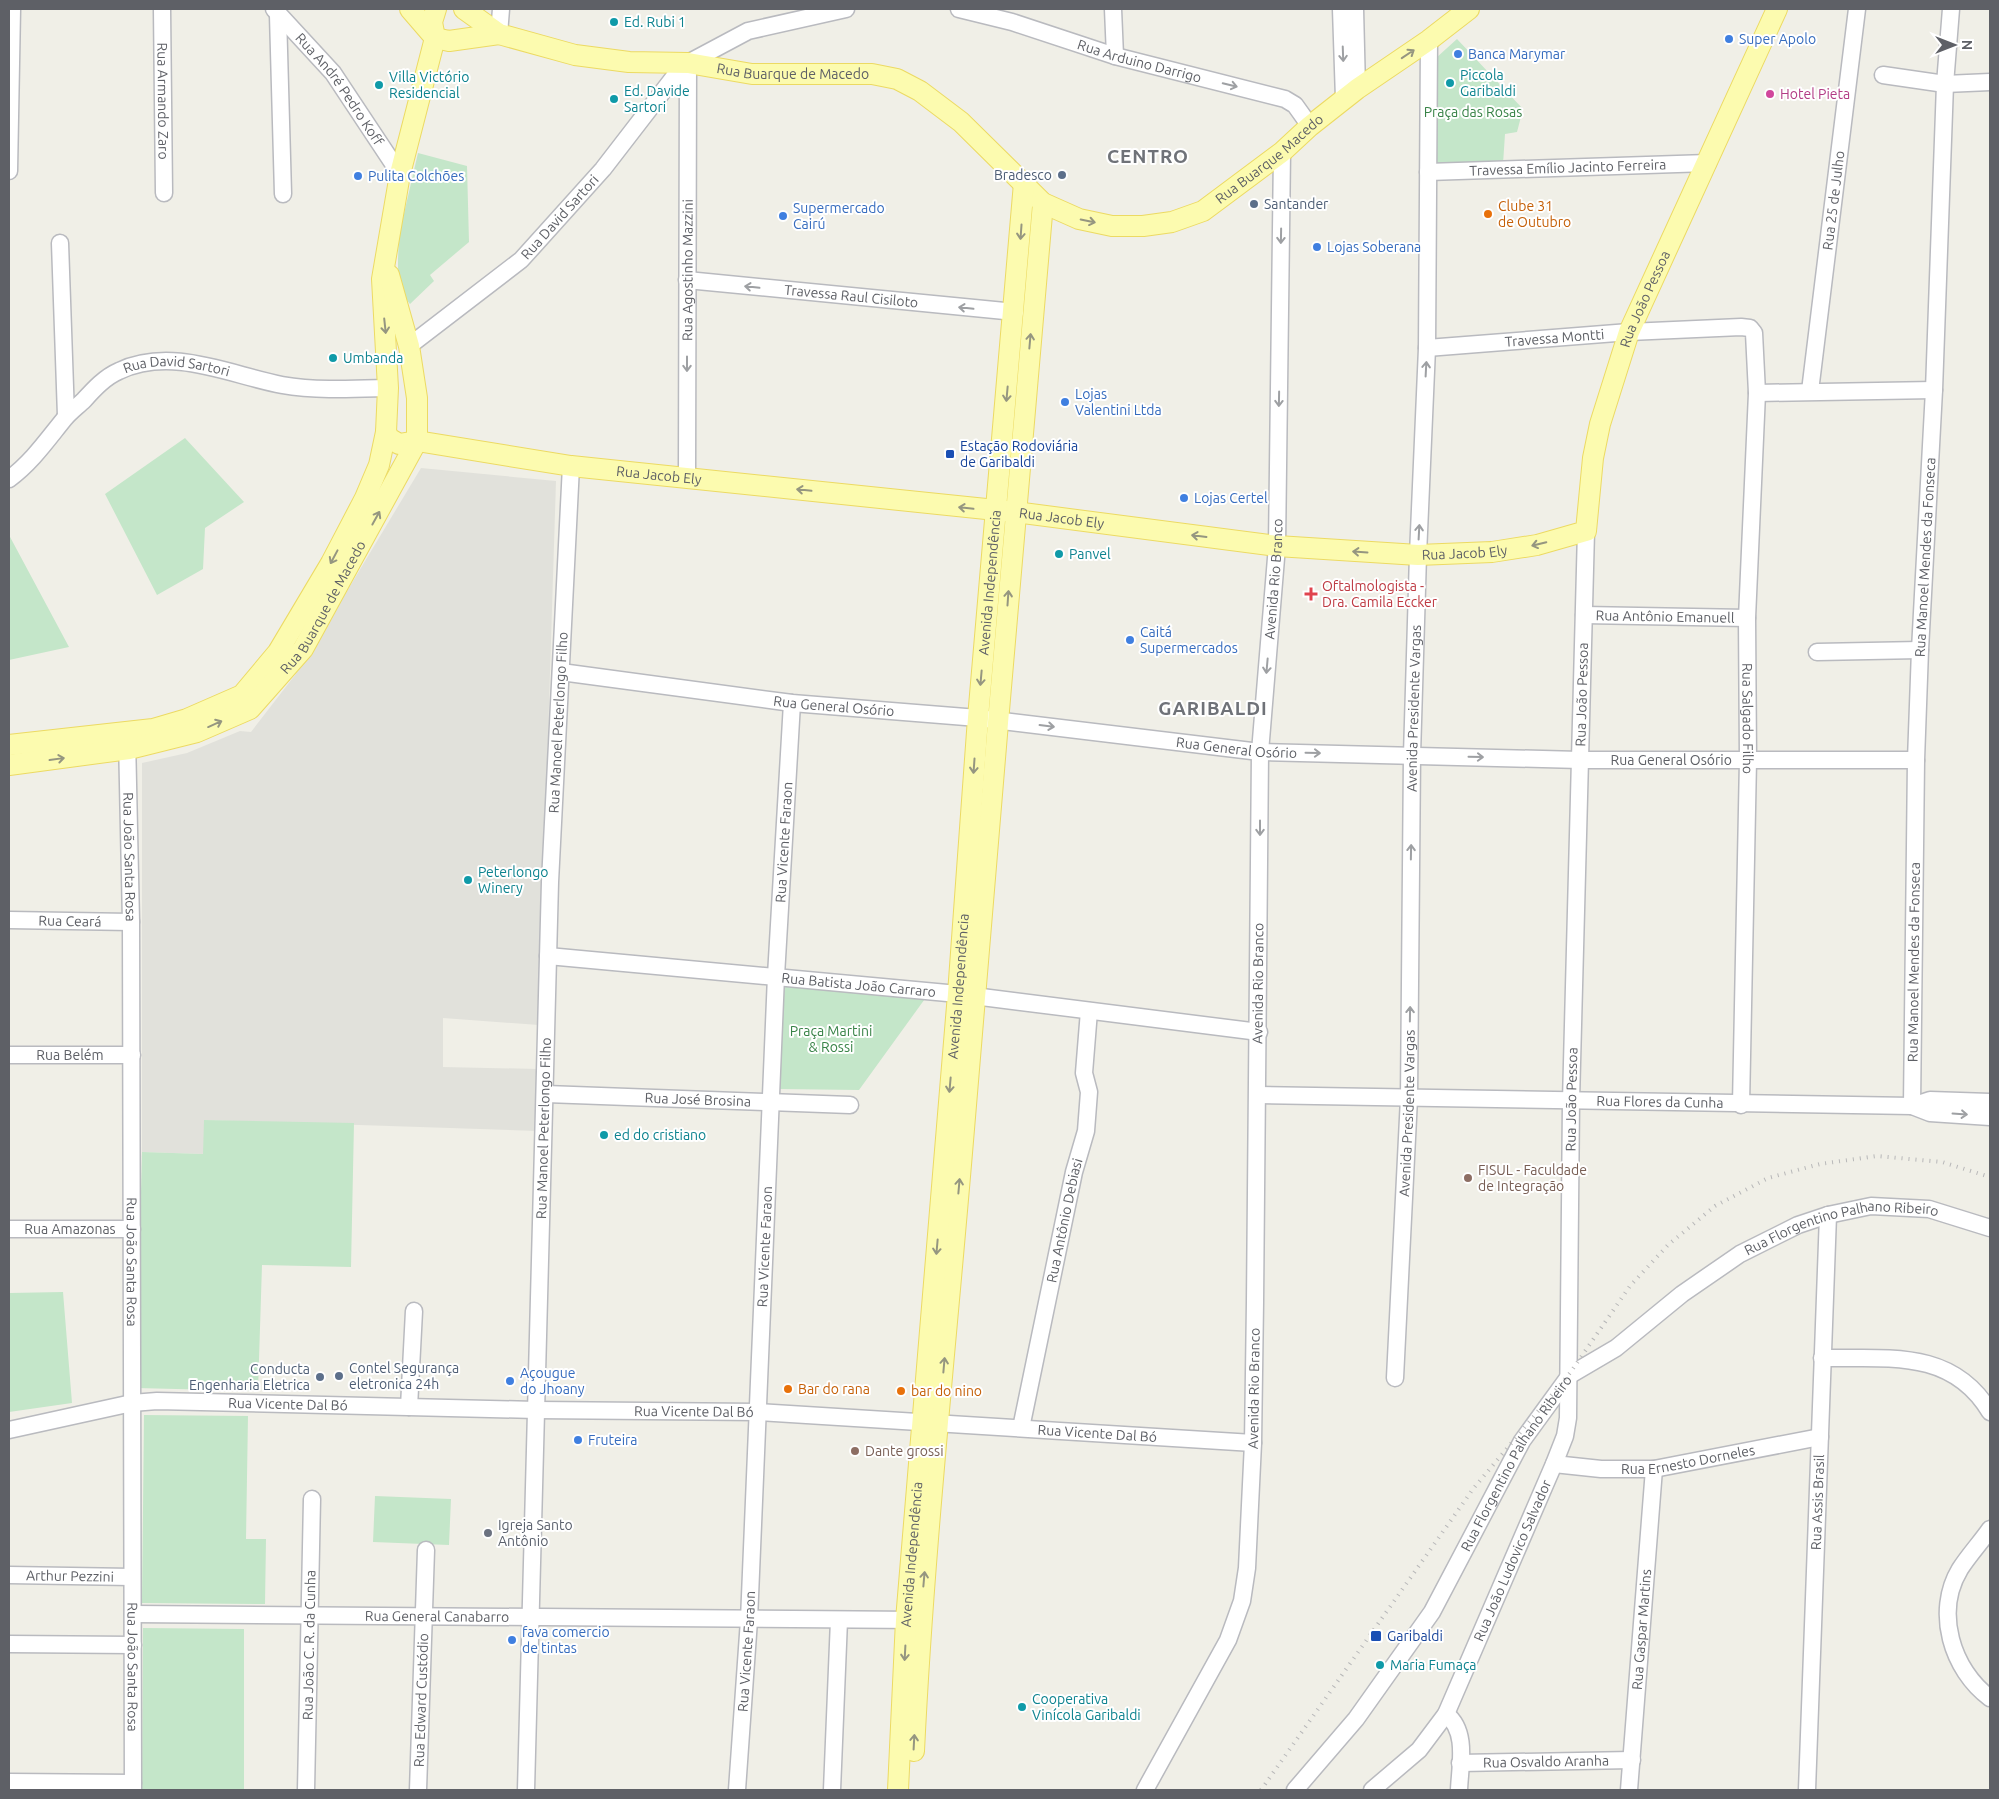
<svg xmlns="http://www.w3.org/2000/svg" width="1999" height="1799" viewBox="0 0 1999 1799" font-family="Ubuntu,sans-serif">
<rect width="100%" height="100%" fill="#f0efe7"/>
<path fill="#e1e1db" d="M421,468L556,481L539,1025L443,1018V1067L538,1069L537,1131L205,1120L204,1154L142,1152V763L187,753L240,731L251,732L302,666Z"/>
<path fill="#c4e6c9" d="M1457,39L1523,109L1517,132L1505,134L1503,164L1432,167L1436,58Z
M418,153L467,166L469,242L430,275L434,281L410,304L398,289V259L399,235Z
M185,438L244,502L205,528L203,569L157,595L105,494Z
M9,535L69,647L9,660Z
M782,982L927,996L859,1090L778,1089Z
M204,1120L354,1123L351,1267L262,1265L258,1391L136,1388L142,1152L203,1154Z
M63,1292L72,1403L9,1412V1293Z
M144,1415L248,1416L246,1539H266L265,1604L142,1603Z
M375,1496L451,1499L449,1545L373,1542Z
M143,1628L244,1629V1790H142Z"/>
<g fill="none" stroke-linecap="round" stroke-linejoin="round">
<defs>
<g id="minor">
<path id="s1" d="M162,9L164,193"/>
<path id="s2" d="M274,9L333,73L400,174"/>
<path id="s3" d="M959,9L1012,22L1115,56L1285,99L1295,105L1310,126"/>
<path d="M1113,9L1115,56"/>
<path d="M1341,9L1344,99"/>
<path d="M1355,9L1357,89"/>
<path d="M278,15L283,194"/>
<path d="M499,34L501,9"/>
<path d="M1883,75L1945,84L1990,82"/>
<path d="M9,171L12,9"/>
<path id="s4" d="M1428,172L1708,163"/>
<path d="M60,243L66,416"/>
<path id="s5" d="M687,280L1015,312"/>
<path id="s6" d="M409,346L521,260L603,169L684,64"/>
<path id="s7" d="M1427,348L1629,332L1741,327L1750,328L1754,333L1757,393L1747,618L1748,760L1741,1105"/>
<path id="s8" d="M1810,391L1857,9"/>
<path d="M1757,393L1934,390"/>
<path id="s9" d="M687,478L688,63L748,31L846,9"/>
<path id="s10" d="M9,479C32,462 47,440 65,418C71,411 78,406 84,400C94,389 105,377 119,371C172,346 230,375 282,385C317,391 353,389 388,388"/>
<path id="s11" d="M1584,615L1747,618"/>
<path d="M1817,652L1920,650"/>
<path id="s12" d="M561,672L792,703L978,718L1260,752L1580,760H1916"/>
<path id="s13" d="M127,738L131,922L133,1790"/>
<path id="s14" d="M9,920L131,922"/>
<path id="s15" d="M548,956L958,994L1259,1032"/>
<path id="s16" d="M9,1055H132"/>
<path id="s17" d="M546,1094L850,1105"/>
<path id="s18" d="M1258,1095L1912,1106L1930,1113L1990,1117"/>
<path id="s19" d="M1912,1106L1916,760L1920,650L1934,390L1945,84L1951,9"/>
<path d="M1912,1106L1930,1100L1990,1102"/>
<path id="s20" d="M9,1229H132"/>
<path d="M1822,1358C1886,1359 1952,1348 1990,1412"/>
<path id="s21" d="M1395,1378L1409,1098L1412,755L1418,555L1427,348L1429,40"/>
<path d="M409,1407L414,1311"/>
<path id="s22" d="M1021,1428L1074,1172L1086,1131L1089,1092L1084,1073L1089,1011"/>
<path id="s23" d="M9,1430L132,1403L157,1401L536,1410L758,1412L1253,1443"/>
<path id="s24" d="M1554,1464L1601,1469H1654L1820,1437"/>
<path d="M1990,1529C1981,1542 1969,1555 1960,1569C1934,1612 1952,1670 1990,1698"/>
<path id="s25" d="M9,1575L132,1577"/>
<path id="s26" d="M133,1614L918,1620"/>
<path d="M9,1644L133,1645"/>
<path d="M1446,1714C1468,1731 1460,1765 1459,1790"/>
<path id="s27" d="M1460,1763L1632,1760"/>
<path d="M9,1782L133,1783"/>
<path id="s28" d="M306,1790L312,1499"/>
<path id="s29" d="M418,1790L426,1550"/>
<path id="s30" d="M526,1790L550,882L571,466"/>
<path id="s31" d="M737,1790L749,1620L776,976L792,703"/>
<path d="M832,1790L839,1620"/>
<path id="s32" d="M1145,1790L1228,1640L1242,1601L1247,1568L1253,1443L1255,1302L1260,752L1277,546L1282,152"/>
<path id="s33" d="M1295,1790L1356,1719L1432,1612L1522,1441L1570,1375L1616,1348L1682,1294L1740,1254L1798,1225L1828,1215L1871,1206L1929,1209L1990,1228"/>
<path id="s34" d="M1372,1790L1419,1750L1446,1714L1554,1464L1565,1436L1568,1418L1571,1101L1586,531"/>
<path id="s35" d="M1629,1790L1654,1469"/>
<path id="s36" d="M1807,1790L1828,1215"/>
</g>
<g id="major">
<path d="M410,9L435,38"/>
<path id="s37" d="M464,9L499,34L575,55L629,62L688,63L752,74H872L897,79L920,91L961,122L1043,203L1079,219L1112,226H1143L1172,222L1203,211L1282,152L1310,126L1357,89L1429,40L1469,9"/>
<path d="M435,38L449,41L499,34"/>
<path id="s38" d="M386,432L389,438L399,444L417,441L571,466L1015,512L1277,546L1418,555L1492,552L1537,545L1586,531L1593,458L1600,424L1629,332L1777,9"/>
<path d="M9,745L153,729L187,719L242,695L278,652L331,563L365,498L379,465L386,432L388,388L382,279L400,174L435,38L432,22L436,9"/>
<path id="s39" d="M9,765L129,749L197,732L250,709L303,649L417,441V398L409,346L389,275"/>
<path d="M914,1751C924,1543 947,1336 964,1129C990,820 1015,512 1043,203"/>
<path id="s40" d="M898,1790L906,1620L958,994L978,718L1024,183"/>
</g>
</defs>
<use href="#minor" stroke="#b9babf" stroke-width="19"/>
<use href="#major" stroke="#ecda63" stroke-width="22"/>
<use href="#minor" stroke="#fff" stroke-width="16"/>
<use href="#major" stroke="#fcfbaf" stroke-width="20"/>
<path stroke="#b7b7b8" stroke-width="4" stroke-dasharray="1 6" stroke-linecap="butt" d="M1261,1790L1473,1489L1570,1373L1630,1286L1668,1245L1715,1206L1768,1178L1820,1164L1877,1156L1942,1162L1990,1177"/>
</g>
<defs><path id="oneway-shaft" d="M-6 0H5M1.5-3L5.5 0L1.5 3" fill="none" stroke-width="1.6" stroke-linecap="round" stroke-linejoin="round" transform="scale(1.25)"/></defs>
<g stroke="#9ea0a3">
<use href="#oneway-shaft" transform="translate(1343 54) rotate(88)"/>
<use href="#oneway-shaft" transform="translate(1230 85) rotate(14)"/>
<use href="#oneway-shaft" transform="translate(1281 236) rotate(91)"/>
<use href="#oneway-shaft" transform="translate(752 287) rotate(-174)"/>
<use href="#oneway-shaft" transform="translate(966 308) rotate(-174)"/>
<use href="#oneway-shaft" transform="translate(687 364) rotate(90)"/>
<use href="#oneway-shaft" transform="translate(1426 369) rotate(-87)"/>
<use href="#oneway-shaft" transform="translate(1279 399) rotate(91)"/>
<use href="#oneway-shaft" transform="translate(1419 532) rotate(-87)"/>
<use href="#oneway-shaft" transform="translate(1267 666) rotate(95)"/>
<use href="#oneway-shaft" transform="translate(1047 726) rotate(7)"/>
<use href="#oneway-shaft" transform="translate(1313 753) rotate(1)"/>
<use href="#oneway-shaft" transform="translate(1476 757) rotate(1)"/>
<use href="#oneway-shaft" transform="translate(1260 828) rotate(90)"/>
<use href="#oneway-shaft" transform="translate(1411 852) rotate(-89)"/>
<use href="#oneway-shaft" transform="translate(1410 1014) rotate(-89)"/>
<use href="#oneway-shaft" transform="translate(1960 1114) rotate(4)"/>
</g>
<g stroke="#959680">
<use href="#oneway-shaft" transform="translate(1408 54) rotate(-34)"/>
<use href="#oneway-shaft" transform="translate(1088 221) rotate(12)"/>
<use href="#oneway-shaft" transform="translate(1021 232) rotate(94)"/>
<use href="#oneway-shaft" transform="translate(385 326) rotate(84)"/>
<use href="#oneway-shaft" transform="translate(1030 341) rotate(-85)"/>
<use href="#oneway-shaft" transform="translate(1007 394) rotate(95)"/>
<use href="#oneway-shaft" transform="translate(804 490) rotate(-174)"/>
<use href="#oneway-shaft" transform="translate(966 508) rotate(-174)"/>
<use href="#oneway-shaft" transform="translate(376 518) rotate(-61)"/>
<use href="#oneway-shaft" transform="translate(1199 536) rotate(-173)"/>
<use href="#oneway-shaft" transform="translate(1539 544) rotate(167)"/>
<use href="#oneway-shaft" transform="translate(1360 552) rotate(-176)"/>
<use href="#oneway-shaft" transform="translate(334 557) rotate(118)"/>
<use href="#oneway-shaft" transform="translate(1008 598) rotate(-86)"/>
<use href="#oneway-shaft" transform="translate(981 678) rotate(95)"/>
<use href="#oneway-shaft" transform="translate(215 724) rotate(-24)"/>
<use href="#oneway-shaft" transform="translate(57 759) rotate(-8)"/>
<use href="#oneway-shaft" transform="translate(974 766) rotate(94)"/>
<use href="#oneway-shaft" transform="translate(950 1085) rotate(95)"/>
<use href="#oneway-shaft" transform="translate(959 1186) rotate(-85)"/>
<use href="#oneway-shaft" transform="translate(937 1247) rotate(95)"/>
<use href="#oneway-shaft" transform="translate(944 1365) rotate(-85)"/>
<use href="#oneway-shaft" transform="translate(924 1579) rotate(-85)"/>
<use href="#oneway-shaft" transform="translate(905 1653) rotate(93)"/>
<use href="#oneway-shaft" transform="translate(914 1742) rotate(-87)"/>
</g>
<g fill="#0f9aa8" stroke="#fff" stroke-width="2">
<circle cx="614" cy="22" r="5"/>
<circle cx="1450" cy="83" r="5"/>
<circle cx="379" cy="85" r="5"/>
<circle cx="614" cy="99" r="5"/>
<circle cx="333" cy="358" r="5"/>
<circle cx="1059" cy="554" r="5"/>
<circle cx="468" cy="880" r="5"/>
<circle cx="604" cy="1135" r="5"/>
<circle cx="1380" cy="1665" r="5"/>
<circle cx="1022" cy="1707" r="5"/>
</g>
<g fill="#3f7fe0" stroke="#fff" stroke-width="2">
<circle cx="1729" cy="39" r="5"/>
<circle cx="1458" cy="54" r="5"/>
<circle cx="358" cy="176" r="5"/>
<circle cx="783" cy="216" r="5"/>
<circle cx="1317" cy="247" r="5"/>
<circle cx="1065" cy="402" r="5"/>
<circle cx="1184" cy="498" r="5"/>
<circle cx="1130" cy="640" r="5"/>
<circle cx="510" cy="1381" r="5"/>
<circle cx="578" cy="1440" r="5"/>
<circle cx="512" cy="1640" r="5"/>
</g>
<circle fill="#d1479c" stroke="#fff" stroke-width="2" cx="1770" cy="94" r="5"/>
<g fill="#5c6f8a" stroke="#fff" stroke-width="2">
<circle cx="1062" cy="175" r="5"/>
<circle cx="1254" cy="204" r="5"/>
<circle cx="339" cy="1376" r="5"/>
<circle cx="320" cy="1377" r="5"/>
</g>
<g fill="#e8710a" stroke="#fff" stroke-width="2">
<circle cx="1488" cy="214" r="5"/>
<circle cx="788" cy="1389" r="5"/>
<circle cx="901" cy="1391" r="5"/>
</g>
<g fill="#1a4fb4" stroke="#fff" stroke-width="2">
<rect x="945" y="449" width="10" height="10" rx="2.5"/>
<rect x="1370" y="1630" width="12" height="12" rx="2.5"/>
</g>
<path fill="#e0444e" stroke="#fff" stroke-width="2" d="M1308.5 586.5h5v5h5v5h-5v5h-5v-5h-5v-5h5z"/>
<g fill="#8d6e63" stroke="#fff" stroke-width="2">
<circle cx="1468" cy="1178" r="5"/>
<circle cx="855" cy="1451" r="5"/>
</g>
<circle fill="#6b7280" stroke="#fff" stroke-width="2" cx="488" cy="1533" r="5"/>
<g text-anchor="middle" stroke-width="4" stroke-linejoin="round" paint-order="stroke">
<g font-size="14" fill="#0d838f" stroke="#fff" text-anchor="start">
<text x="624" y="27">Ed. Rubi 1</text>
<text x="1460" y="80">Piccola<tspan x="1460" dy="16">Garibaldi</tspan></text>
<text x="389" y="82">Villa Victório<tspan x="389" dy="16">Residencial</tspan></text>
<text x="624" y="96">Ed. Davide<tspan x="624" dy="16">Sartori</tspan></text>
<text x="343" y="363">Umbanda</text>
<text x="1069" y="559">Panvel</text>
<text x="478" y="877">Peterlongo<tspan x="478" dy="16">Winery</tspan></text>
<text x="614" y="1140">ed do cristiano</text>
<text x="1390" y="1670">Maria Fumaça</text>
<text x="1032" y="1704">Cooperativa<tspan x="1032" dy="16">Vinícola Garibaldi</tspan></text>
</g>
<g font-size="14" fill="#366cbe" stroke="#fff" text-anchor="start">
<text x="1739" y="44">Super Apolo</text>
<text x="1468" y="59">Banca Marymar</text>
<text x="368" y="181">Pulita Colchões</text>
<text x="793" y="213">Supermercado<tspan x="793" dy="16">Cairú</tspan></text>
<text x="1327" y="252">Lojas Soberana</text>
<text x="1075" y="399">Lojas<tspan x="1075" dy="16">Valentini Ltda</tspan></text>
<text x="1194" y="503">Lojas Certel</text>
<text x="1140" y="637">Caitá<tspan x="1140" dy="16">Supermercados</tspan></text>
<text x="520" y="1378">Açougue<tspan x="520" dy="16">do Jhoany</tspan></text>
<text x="588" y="1445">Fruteira</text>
<text x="522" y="1637">fava comercio<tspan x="522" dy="16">de tintas</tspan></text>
</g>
<g font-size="14" fill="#5e6066" stroke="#fff">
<text dy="5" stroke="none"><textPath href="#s3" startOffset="188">Rua Arduino Darrigo</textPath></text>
<text dy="5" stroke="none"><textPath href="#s37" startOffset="341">Rua Buarque de Macedo</textPath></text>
<text dy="5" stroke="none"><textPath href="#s2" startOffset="104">Rua André Pedro Koff</textPath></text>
<text dy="5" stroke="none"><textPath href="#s1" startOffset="92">Rua Armando Zaro</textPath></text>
<text dy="5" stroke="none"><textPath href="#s37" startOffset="889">Rua Buarque Macedo</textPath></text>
<text dy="5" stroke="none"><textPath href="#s4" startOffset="140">Travessa Emílio Jacinto Ferreira</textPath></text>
<text dy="5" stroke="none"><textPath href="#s8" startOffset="192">Rua 25 de Julho</textPath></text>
<text dy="5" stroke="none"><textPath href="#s6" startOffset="199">Rua David Sartori</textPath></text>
<text dy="5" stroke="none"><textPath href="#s9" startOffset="208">Rua Agostinho Mazzini</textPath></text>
<text dy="5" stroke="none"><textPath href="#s5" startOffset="165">Travessa Raul Cisiloto</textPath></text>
<text dy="5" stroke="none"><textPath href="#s38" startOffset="1456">Rua João Pessoa</textPath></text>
<text dy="5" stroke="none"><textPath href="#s7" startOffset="128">Travessa Montti</textPath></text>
<text dy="5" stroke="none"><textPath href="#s10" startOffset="214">Rua David Sartori</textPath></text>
<text dy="5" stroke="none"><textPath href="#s38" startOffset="281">Rua Jacob Ely</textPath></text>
<text dy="5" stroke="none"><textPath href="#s38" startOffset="686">Rua Jacob Ely</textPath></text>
<text dy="5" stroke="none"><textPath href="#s38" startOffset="1091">Rua Jacob Ely</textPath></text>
<text dy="5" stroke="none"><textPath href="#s19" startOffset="549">Rua Manoel Mendes da Fonseca</textPath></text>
<text dy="5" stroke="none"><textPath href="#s32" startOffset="1236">Avenida Rio Branco</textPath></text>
<text dy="5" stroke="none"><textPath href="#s40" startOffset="1211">Avenida Independência</textPath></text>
<text dy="5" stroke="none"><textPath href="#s39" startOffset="375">Rua Buarque de Macedo</textPath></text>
<text dy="5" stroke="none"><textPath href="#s11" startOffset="81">Rua Antônio Emanuell</textPath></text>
<text dy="5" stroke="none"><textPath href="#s34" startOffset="1151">Rua João Pessoa</textPath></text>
<text dy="5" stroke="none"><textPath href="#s12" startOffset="275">Rua General Osório</textPath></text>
<text dy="5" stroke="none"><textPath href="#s21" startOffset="670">Avenida Presidente Vargas</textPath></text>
<text dy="5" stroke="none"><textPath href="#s7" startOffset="716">Rua Salgado Filho</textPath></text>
<text dy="5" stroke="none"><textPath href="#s30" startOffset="1068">Rua Manoel Peterlongo Filho</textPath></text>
<text dy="5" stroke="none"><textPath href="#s12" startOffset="680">Rua General Osório</textPath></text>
<text dy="5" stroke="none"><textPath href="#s12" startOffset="1115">Rua General Osório</textPath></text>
<text dy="5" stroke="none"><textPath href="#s31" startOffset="949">Rua Vicente Faraon</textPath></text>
<text dy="5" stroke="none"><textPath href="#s13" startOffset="119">Rua João Santa Rosa</textPath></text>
<text dy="5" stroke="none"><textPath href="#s14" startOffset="61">Rua Ceará</textPath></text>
<text dy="5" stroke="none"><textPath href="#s19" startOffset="144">Rua Manoel Mendes da Fonseca</textPath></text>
<text dy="5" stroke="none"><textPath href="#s32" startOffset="831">Avenida Rio Branco</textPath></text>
<text dy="5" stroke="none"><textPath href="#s15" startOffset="312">Rua Batista João Carraro</textPath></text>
<text dy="5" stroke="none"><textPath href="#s40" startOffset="806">Avenida Independência</textPath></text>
<text dy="5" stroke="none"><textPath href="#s16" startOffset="61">Rua Belém</textPath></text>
<text dy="5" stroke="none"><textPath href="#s34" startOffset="746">Rua João Pessoa</textPath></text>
<text dy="5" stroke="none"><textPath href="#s17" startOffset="152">Rua José Brosina</textPath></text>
<text dy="5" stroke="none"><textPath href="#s18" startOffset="402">Rua Flores da Cunha</textPath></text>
<text dy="5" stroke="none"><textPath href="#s21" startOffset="265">Avenida Presidente Vargas</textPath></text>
<text dy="5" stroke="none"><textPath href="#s30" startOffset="662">Rua Manoel Peterlongo Filho</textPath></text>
<text dy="5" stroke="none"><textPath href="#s22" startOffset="212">Rua Antônio Debiasi</textPath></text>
<text dy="5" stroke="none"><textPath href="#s20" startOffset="61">Rua Amazonas</textPath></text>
<text dy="5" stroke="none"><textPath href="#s33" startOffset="816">Rua Florgentino Palhano Ribeiro</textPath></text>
<text dy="5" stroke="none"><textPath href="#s31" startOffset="544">Rua Vicente Faraon</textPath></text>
<text dy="5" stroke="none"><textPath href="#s13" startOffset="524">Rua João Santa Rosa</textPath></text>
<text dy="5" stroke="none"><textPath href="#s32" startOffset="426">Avenida Rio Branco</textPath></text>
<text dy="5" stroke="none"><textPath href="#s23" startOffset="282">Rua Vicente Dal Bó</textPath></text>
<text dy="5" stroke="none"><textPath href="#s23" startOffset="688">Rua Vicente Dal Bó</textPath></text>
<text dy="5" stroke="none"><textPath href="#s23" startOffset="1092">Rua Vicente Dal Bó</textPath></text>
<text dy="5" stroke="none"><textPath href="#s24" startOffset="135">Rua Ernesto Dorneles</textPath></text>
<text dy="5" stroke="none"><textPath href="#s33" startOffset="396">Rua Florgentino Palhano Ribeiro</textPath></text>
<text dy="5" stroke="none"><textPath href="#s36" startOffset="288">Rua Assis Brasil</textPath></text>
<text dy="5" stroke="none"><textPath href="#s40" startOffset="236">Avenida Independência</textPath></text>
<text dy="5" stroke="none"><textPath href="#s34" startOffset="274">Rua João Ludovico Salvador</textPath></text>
<text dy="5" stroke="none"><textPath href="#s25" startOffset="61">Arthur Pezzini</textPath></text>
<text dy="5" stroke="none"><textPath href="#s26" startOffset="304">Rua General Canabarro</textPath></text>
<text dy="5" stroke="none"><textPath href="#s35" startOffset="161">Rua Gaspar Martins</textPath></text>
<text dy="5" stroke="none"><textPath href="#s28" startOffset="145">Rua João C. R. da Cunha</textPath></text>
<text dy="5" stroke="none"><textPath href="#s31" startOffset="139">Rua Vicente Faraon</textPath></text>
<text dy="5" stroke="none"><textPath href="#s13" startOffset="929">Rua João Santa Rosa</textPath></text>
<text dy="5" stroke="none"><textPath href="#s29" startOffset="90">Rua Edward Custódio</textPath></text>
<text dy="5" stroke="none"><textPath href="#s27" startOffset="86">Rua Osvaldo Aranha</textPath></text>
</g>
<g font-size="14" fill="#b23c85" stroke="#fff" text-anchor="start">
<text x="1780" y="99">Hotel Pieta</text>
</g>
<g font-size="14" fill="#388347" stroke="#fff">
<text x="1473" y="117">Praça das Rosas</text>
<text x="831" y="1036">Praça Martini<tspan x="831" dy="16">&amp; Rossi</tspan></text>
</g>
<g font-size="14" fill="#4e5e75" stroke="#fff" text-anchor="end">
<text x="1052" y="180">Bradesco</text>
<text x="1264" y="209" text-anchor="start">Santander</text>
<text x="349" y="1373" text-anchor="start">Contel Segurança<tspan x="349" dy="16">eletronica 24h</tspan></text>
<text x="310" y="1374">Conducta<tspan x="310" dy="16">Engenharia Eletrica</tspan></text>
</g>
<g font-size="14" fill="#c56008" stroke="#fff" text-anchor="start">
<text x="1498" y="211">Clube 31<tspan x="1498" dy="16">de Outubro</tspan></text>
<text x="798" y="1394">Bar do rana</text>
<text x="911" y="1396">bar do nino</text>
</g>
<g font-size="14" fill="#164399" stroke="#fff" text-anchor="start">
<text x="960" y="451">Estação Rodoviária<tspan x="960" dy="16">de Garibaldi</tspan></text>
<text x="1387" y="1641">Garibaldi</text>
</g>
<g font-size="14" fill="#be3a42" stroke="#fff" text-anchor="start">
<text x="1322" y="591">Oftalmologista -<tspan x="1322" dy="16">Dra. Camila Eccker</tspan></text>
</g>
<g font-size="14" fill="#785e54" stroke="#fff" text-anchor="start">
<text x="1478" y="1175">FISUL - Faculdade<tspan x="1478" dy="16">de Integração</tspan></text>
<text x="865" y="1456">Dante grossi</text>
</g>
<g font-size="14" fill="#5b616d" stroke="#fff" text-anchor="start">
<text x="498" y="1530">Igreja Santo<tspan x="498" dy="16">Antônio</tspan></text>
</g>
<g font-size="19" font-weight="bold" letter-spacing="1" fill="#6f7278" stroke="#fff">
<text x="1148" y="163">CENTRO</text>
<text x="1213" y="715">GARIBALDI</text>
</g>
</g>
<rect width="1999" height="1799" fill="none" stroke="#5e6066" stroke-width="20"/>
<g transform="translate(1954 45) rotate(90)" stroke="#ffffff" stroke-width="4" paint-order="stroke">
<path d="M0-4L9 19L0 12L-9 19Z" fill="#5e6066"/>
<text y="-8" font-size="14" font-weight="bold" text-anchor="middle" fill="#5e6066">N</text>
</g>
</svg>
